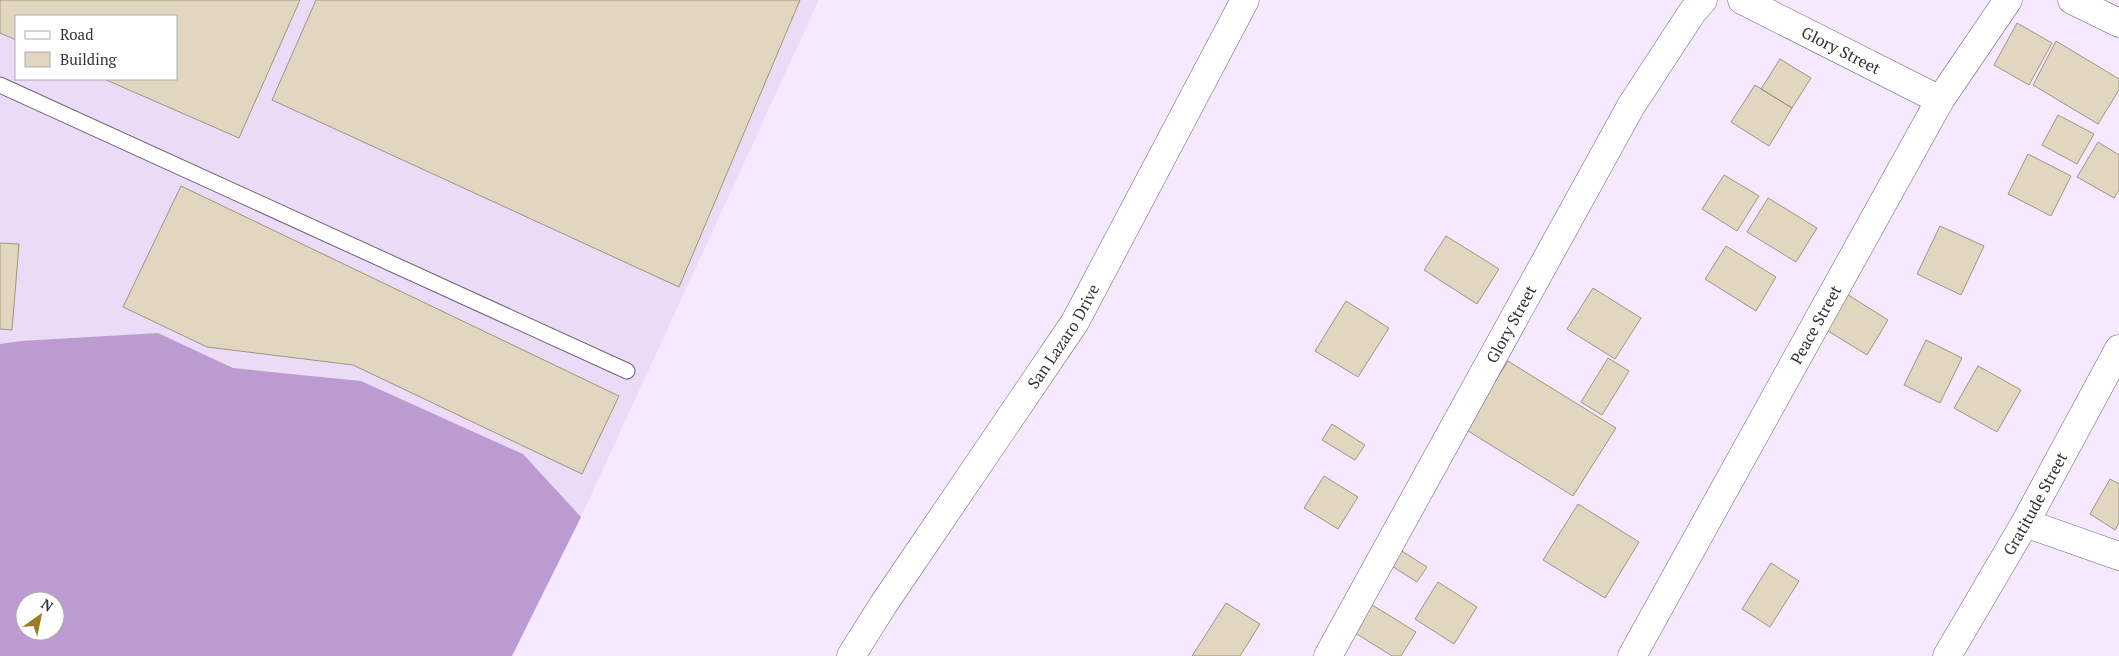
<svg xmlns="http://www.w3.org/2000/svg" width="2119" height="656" viewBox="0 0 2119 656" font-family="'PT Serif',serif">
<rect width="100%" height="100%" fill="#f6e9ff"/>
<path fill="#ecdbf7" fill-rule="evenodd" d="M0,0H819L581,517L523,454L361,381L233,368L158,333L20,341L0,344ZM16,16H176V79H16Z"/>
<path fill="#bc9cd0" fill-rule="evenodd" d="M158,333L233,368L361,381L523,454L581,517L512,656H0V344L20,341ZM25,601H55V631H25Z"/>
<path fill="#e1d6c0" stroke="#a09581" d="M0,0H300L239,138L104,79H176V16H16V40L0,33Z
M316,0H800L679,287L272,100Z
M2017,23L2052,43L2029,85L1994,65Z
M2056,41L2119,79V90L2098,124L2033,85Z
M1780,59L1811,78L1792,108L1761,89Z
M1755,85L1792,108L1769,146L1731,122Z
M2058,115L2094,134L2077,164L2042,145Z
M2098,142L2119,155V190L2114,198L2077,177Z
M2028,154L2071,176L2051,216L2008,194Z
M1724,175L1759,196L1737,231L1702,209Z
M181,186L619,396L582,474L353,365L207,347L123,307Z
M1768,198L1817,228L1796,262L1747,232Z
M1940,226L1984,246L1961,295L1917,274Z
M1446,236L1499,269L1477,304L1424,270Z
M0,243L19,244L12,330L0,329Z
M1726,246L1776,277L1756,311L1705,279Z
M1593,288L1641,318L1615,359L1567,329Z
M1842,291L1888,320L1867,355L1820,326Z
M1346,301L1389,328L1358,377L1315,351Z
M1926,340L1962,358L1940,403L1904,385Z
M1608,358L1629,371L1602,415L1581,402Z
M1508,361L1616,428L1573,496L1465,429Z
M1978,366L2021,390L1997,432L1954,408Z
M1332,424L1365,445L1355,460L1322,440Z
M1324,476L1358,497L1338,529L1304,508Z
M2110,479L2119,484V523L2115,530L2090,514Z
M1578,504L1639,542L1605,598L1543,560Z
M1397,548L1427,567L1417,582L1387,563Z
M1771,563L1799,581L1770,627L1742,609Z
M1438,582L1477,607L1454,644L1415,619Z
M1226,603L1260,624L1240,656H1192Z
M1369,603L1416,632L1401,656H1392L1352,631Z"/>
<g fill="none" stroke-linecap="round" stroke-linejoin="round">
<defs>
<path id="service" d="M0,85L627,371"/>
<g id="minor">
<path id="s1" d="M1742,0L1940,100"/>
<path d="M2072,0L2119,23"/>
<path d="M2025,523L2119,556"/>
<path id="s2" d="M1328,656L1631,106L1693,11L1703,0"/>
<path id="s3" d="M1632,656L1940,100L2008,0"/>
<path id="s4" d="M1947,656L2025,523L2119,349"/>
</g>
<g id="tertiary">
<path id="s5" d="M851,656L883,605L1075,322L1245,0"/>
</g>
</defs>
<use href="#service" stroke="#6d6274" stroke-width="17"/>
<use href="#minor" stroke="#6d6274" stroke-width="29"/>
<use href="#tertiary" stroke="#6d6274" stroke-width="29"/>
<use href="#service" stroke="#fff" stroke-width="15"/>
<use href="#minor" stroke="#fff" stroke-width="28"/>
<use href="#tertiary" stroke="#fff" stroke-width="28"/>
</g>
<g text-anchor="middle" stroke-width="5" stroke-linejoin="round" paint-order="stroke">
<g font-size="16" fill="#353038" stroke="#fff">
<text dy="6" stroke="none"><textPath href="#s1" startOffset="111">Glory Street</textPath></text>
<text dy="6" stroke="none"><textPath href="#s2" startOffset="379">Glory Street</textPath></text>
<text dy="6" stroke="none"><textPath href="#s3" startOffset="379">Peace Street</textPath></text>
<text dy="6" stroke="none"><textPath href="#s5" startOffset="384">San Lazaro Drive</textPath></text>
<text dy="6" stroke="none"><textPath href="#s4" startOffset="176">Gratitude Street</textPath></text>
</g>
</g>
<rect x="15" y="15" width="162" height="65" fill="#ffffff" stroke="#aeacaf"/>
<rect x="25" y="31" width="25" height="8" fill="#ffffff" stroke="#aeacaf"/>
<text x="60" y="40" font-size="15" fill="#353038">Road</text>
<rect x="25" y="52" width="25" height="15" fill="#e1d6c0" stroke="#aeacaf"/>
<text x="60" y="65" font-size="15" fill="#353038">Building</text>
<g transform="translate(40 616) rotate(33)"><circle r="24" fill="#ffffff" stroke="#aeacaf"/>
<path d="M0-4L9 19L0 12L-9 19Z" fill="#9f7a26"/>
<text y="-8" font-size="14" font-weight="bold" text-anchor="middle" fill="#353038">N</text>
</g>
</svg>
